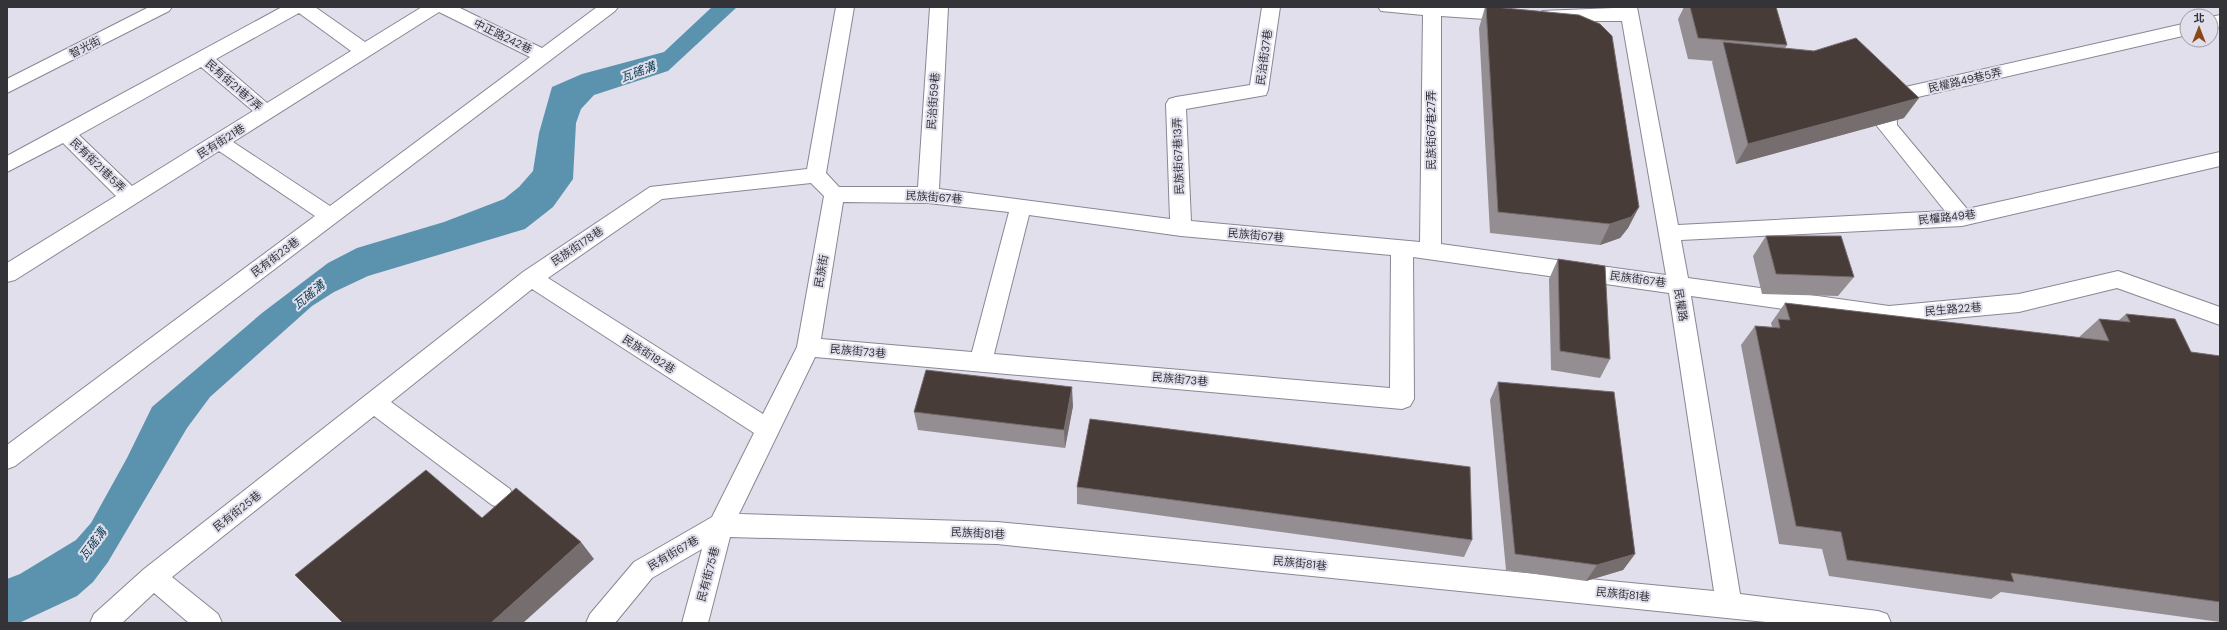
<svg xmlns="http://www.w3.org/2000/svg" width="2227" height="630" viewBox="0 0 2227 630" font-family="'DM Sans','Noto Sans TC',sans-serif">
<rect width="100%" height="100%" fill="#e1dfec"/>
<path fill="#5b93ae" d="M712,7H737L668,71L594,95L581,109L576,123L573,179L553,207L525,229L368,276L334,292L312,306L210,397L187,428L108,562L93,582L77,596L19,623H7V579L20,574L76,540L91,523L127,458L152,407L262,313L328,263L357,248L444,222L504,199L519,187L533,171L539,133L552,87L582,74L664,52Z"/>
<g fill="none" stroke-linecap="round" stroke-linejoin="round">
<defs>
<path id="minor" d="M149,7H172L169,11L7,93V79Z
M282,7H315L365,42L422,7H458L542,48L597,7H618L615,11L15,466L7,469V445L315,216L219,151L15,280L7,282V263L116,196L63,143L7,172V156ZM439,12L530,57L330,206L233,142ZM299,13L351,51L267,103L216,59ZM201,67L253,111L132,186L79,135Z
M836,7H854L826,173L839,187H918L930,7H948L939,189L1170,219L1166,104L1169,99L1176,97L1250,85L1262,7H1280L1268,90L1266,95L1186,109L1191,221L1420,242L1423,15L1381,11L1378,7H1479L1520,11L1523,15L1520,19L1514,21L1441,16V244L1666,275L1622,21H1548L1542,19L1539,15L1542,11L1637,7L1678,225L1945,211L1877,126L1876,98L1879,93L2187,23V35L1896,102L1897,125L1967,209L2220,152V166L1962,226L1681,240L1688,278L1889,306L2019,294L2118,271L2220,307V325L2117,288L2019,312L1889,324L1691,296L1740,594L1878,611L1887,614L1891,623H1776L997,544L730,537L708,623H682L702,549L652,578L615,623H586L590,614L634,562L712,517L754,433L532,289L391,402L510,489L513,497L510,505L501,508L492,505L374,416L172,577L218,614L222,623H189L154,593L122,623H90L94,614L144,569L523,272L650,187L807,169ZM811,183L824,196L797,347L763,414L548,278L662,199ZM843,202L928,203L1009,212L972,352L821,339ZM1029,215L1181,236L1391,255L1390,388L994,354ZM1413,257L1669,293L1714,591L997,522L739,514L815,357L1402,409L1410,406L1414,399Z
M2220,15V27L2211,29V17Z"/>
</defs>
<use href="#minor" stroke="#898793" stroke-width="2"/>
<use href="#minor" fill="#fff" fill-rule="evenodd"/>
</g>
<path fill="#948e92" d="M1485,7L1639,207L1628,228L1620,238L1600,245L1490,233L1479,28Z
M1684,7H1776L1787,45L1785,48L1904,118L1736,164L1712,62L1713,61L1688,59L1678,19Z
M1766,236L1854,277L1838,296L1762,294L1753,256Z
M1558,259L1610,359L1600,378L1551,370L1549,279Z
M1785,303L2078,338L2099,319L2118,321L2126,314L2191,352L2220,356V622L2001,592L1991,599L1829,576L1822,549L1779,544L1741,345L1755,326L1772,327L1771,323Z
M1498,382L1635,554L1623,570L1586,581L1506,570L1490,400Z
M1073,406L1065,448L918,430L914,412Z
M1077,487L1472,540L1464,557L1077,504Z"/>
<path fill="#766d6f" d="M1919,98L1904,118L1736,164L1748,144Z
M1639,207L1628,228L1620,238L1600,245L1610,224Z
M1072,387L1073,406L1065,448L1064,430Z
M581,542L594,559L523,623H491Z
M1635,554L1623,570L1586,581L1597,565Z"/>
<path fill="#483c39" stroke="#766d6f" d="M1486,7H1494L1579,15L1600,24L1612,36L1639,207L1631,217L1610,224L1498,212Z
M1690,7H1776L1787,45L1698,38Z
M1856,38L1919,98L1748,144L1723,42L1814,51Z
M1766,236H1841L1854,277L1776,274Z
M1558,259L1605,266L1610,359L1560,351Z
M1785,303L2109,341L2099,319L2130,322L2126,314L2175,319L2191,352L2220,356V602L2011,573L2014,582L1847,560L1841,532L1796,526L1755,326L1780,328L1778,319L1790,320Z
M926,370L1072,387L1064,430L914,412Z
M1498,382L1614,392L1635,554L1597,565L1515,554Z
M1090,419L1470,467L1472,540L1077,487Z
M426,470L482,518L516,488L581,542L491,623H343L295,575Z"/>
<g text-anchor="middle" stroke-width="4" stroke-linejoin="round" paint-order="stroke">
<g font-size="11" fill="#343338" stroke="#e1dfec">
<text transform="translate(503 36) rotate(26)" y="4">中正路242巷</text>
<text transform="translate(85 47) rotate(-27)" y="4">智光街</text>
<text transform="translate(1264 57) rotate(-82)" y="4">民治街37巷</text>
<text transform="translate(1965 80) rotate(-13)" y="4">民權路49巷5弄</text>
<text transform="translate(234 85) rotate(41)" y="4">民有街21巷7弄</text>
<text transform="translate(933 101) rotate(-86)" y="4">民治街59巷</text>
<text transform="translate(1431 130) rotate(-90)" y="4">民族街67巷27弄</text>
<text transform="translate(221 141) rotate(-32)" y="4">民有街21巷</text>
<text transform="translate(1178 156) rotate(-92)" y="4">民族街67巷13弄</text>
<text transform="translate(98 165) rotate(44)" y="4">民有街21巷5弄</text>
<text transform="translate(934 197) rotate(4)" y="4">民族街67巷</text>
<text transform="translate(1947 217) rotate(-6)" y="4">民權路49巷</text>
<text transform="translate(1256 235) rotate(5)" y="4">民族街67巷</text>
<text transform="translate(577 246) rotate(-34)" y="4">民族街178巷</text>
<text transform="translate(275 257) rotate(-37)" y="4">民有街23巷</text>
<text transform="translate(821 271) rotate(-80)" y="4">民族街</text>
<text transform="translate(1638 279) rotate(8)" y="4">民族街67巷</text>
<text transform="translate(1681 305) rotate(81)" y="4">民權路</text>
<text transform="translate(1953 309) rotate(-5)" y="4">民生路22巷</text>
<text transform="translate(858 351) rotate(5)" y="4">民族街73巷</text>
<text transform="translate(649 354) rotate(33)" y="4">民族街182巷</text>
<text transform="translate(1180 379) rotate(5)" y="4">民族街73巷</text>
<text transform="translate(237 511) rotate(-38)" y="4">民有街25巷</text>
<text transform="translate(978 533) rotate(3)" y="4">民族街81巷</text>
<text transform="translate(673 553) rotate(-30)" y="4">民有街67巷</text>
<text transform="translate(1300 563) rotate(6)" y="4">民族街81巷</text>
<text transform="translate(708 574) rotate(-75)" y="4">民有街75巷</text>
<text transform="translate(1623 594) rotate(6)" y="4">民族街81巷</text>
</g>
<g font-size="12" font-style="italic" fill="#114155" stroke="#e1dfec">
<text transform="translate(638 72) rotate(-20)" y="4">瓦磘溝</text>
<text transform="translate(309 295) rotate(-39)" y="4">瓦磘溝</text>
<text transform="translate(93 544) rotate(-53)" y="4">瓦磘溝</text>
</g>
</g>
<rect width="2227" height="630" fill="none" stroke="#343338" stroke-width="16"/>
<g transform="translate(2199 28)"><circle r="19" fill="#e1dfec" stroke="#9c9aa4"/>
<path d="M0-3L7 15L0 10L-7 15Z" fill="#894815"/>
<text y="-6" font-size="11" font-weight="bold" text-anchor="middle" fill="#343338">北</text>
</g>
</svg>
